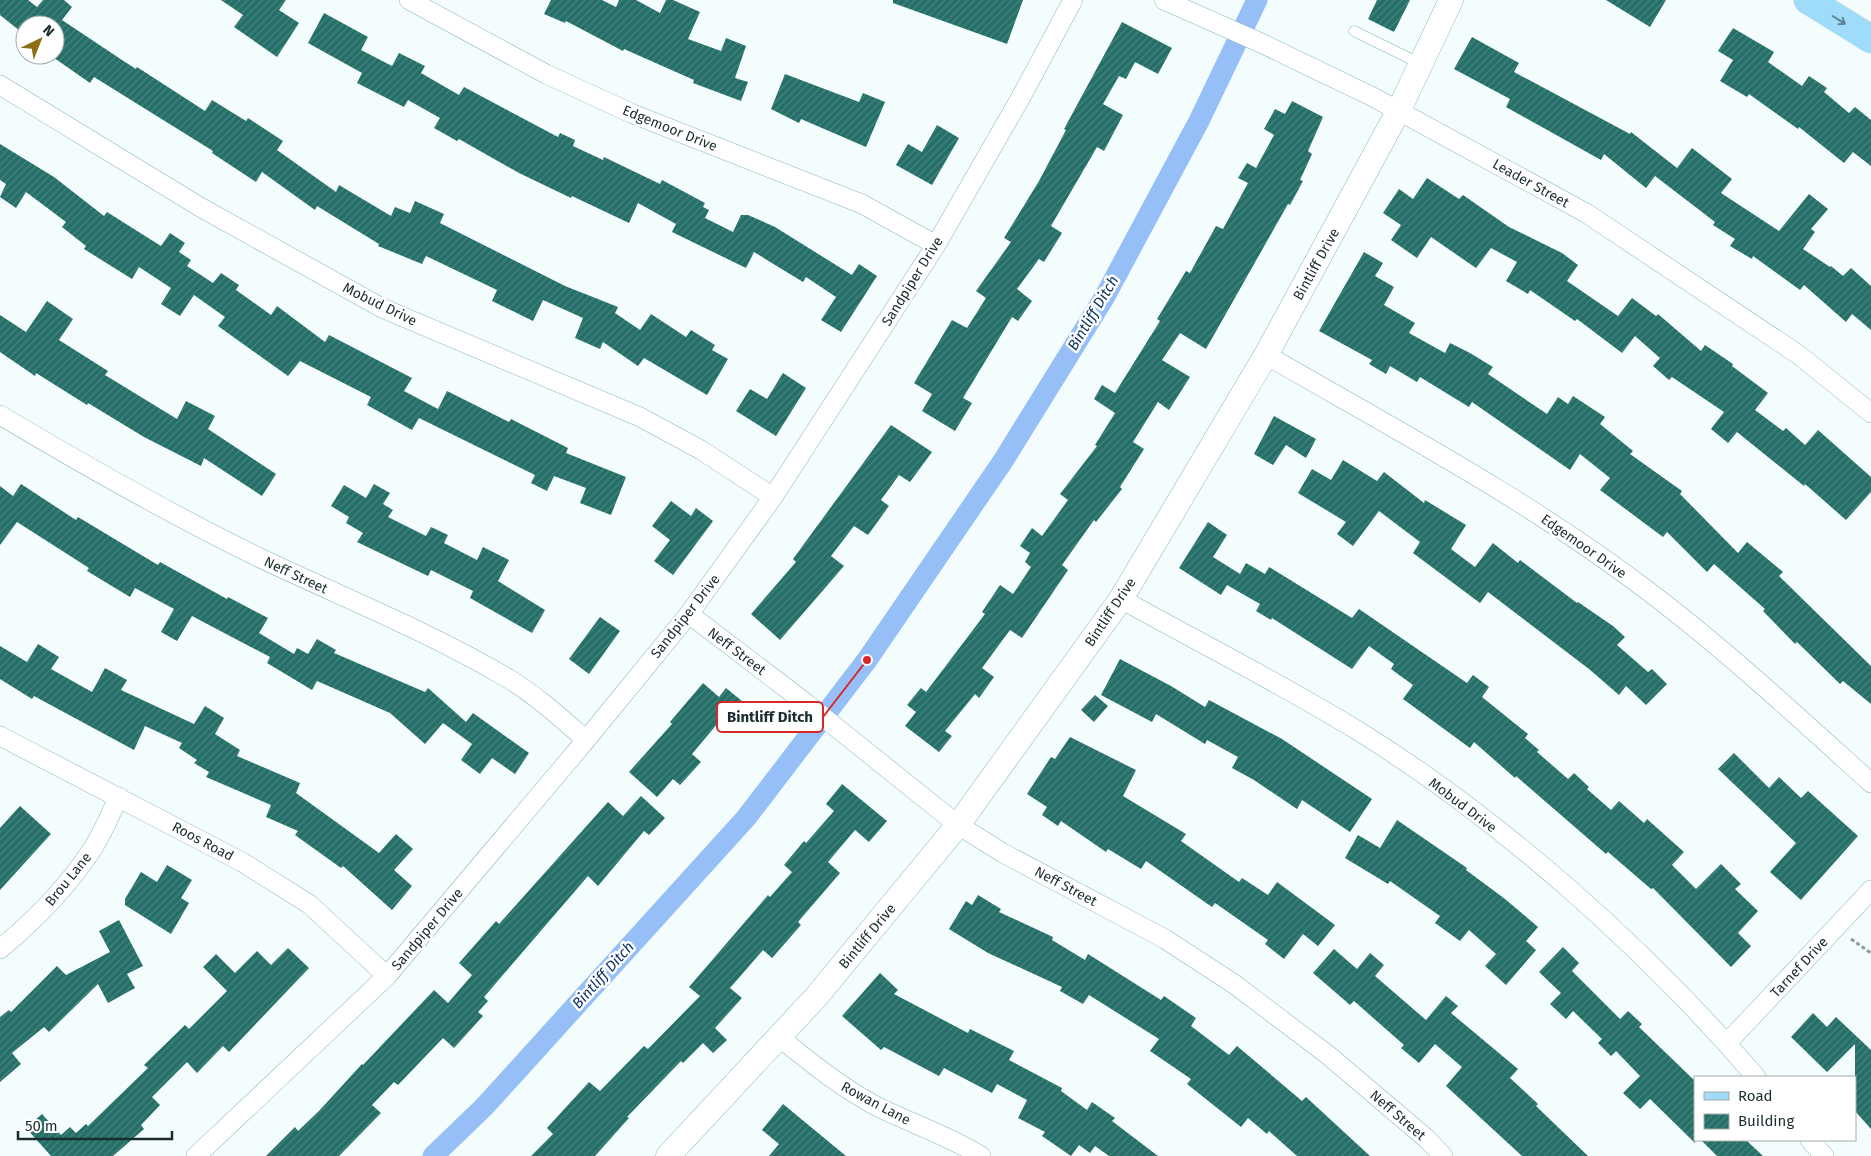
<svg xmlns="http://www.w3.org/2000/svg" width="1871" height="1156" viewBox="0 0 1871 1156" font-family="'Fira Sans',sans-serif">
<defs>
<pattern id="building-hatch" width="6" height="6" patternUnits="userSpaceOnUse" patternTransform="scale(1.25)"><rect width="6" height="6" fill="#246f68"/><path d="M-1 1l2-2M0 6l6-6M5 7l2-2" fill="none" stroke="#4a837e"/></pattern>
</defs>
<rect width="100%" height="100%" fill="#f4fdfe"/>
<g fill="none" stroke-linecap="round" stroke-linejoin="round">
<path stroke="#97bff7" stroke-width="21" d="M433,1156L484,1107L746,818L867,660L1003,461L1104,298L1199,121L1257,0"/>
</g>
<path fill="url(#building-hatch)" d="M0,0H28L37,7L43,0H64L72,7L62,20L122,60L136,69L137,67L205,111L212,100L246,121L248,118L283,141L277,150L336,192L339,185L391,216L395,207L410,213L415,201L444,214L440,223L565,286L618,307L615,313L640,330L651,314L686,337L691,330L715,345L712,350L728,359L707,395L644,358L638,366L603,342L600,349L575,338L583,318L543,300L533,321L492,301L497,290L426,256L422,264L378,246L379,244L317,206L315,210L262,172L256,182L212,153L213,151L94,77L90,83L50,55H55V25H25V35L0,15Z
M221,0H286L279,10L299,23L277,57L234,27L243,15Z
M551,0H602L616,7L619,0H636L660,13L666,0H673L700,12L688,39L721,51L726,38L746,46L735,78L748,82L741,101L693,83L694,80L624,49L623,51L566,21L565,23L544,14Z
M893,0H1023L1007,44L893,3Z
M1377,0H1410L1394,32L1368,19Z
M1606,0H1666L1650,27Z
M324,13L368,37L361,50L392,66L399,53L425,66L421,73L459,95L464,87L558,137L560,133L575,140L573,146L603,160L604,157L660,184L662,180L705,203L703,207L709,210L705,218L733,232L741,215H748L775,227L852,275L859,264L877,276L841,332L821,320L836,297L806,277L803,282L754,252L746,268L672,232L676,224L638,203L629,223L572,196L571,198L519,173L459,139L457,141L434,128L440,118L408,100L404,107L357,83L362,73L308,43Z
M1122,22L1172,48L1158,74L1135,62L1126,79L1119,76L1103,104L1123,115L1104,151L1097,147L1051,226L1062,233L1044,262L1039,259L1017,289L1032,301L1018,321L1012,317L963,398L972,403L955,431L922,411L932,394L914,383L952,320L967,328L986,298L976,291L1011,242L1004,238L1039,181L1066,130L1064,129Z
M1733,28L1774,52L1768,62L1802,86L1809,76L1827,88L1824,92L1849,113L1855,107L1871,120V166L1853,152L1844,163L1799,127L1798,129L1749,94L1747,97L1720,81L1733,60L1718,51Z
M1472,37L1519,63L1514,72L1630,134L1631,132L1677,168L1692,148L1732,179L1721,193L1779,231L1809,194L1828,209L1811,229L1815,232L1803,249L1830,267L1831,266L1843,276L1851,268L1871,286V330L1852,314L1846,322L1804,285L1800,290L1753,256L1752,259L1730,246L1735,239L1713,225L1715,222L1655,176L1646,188L1604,154L1601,160L1506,107L1510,99L1454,69Z
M785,74L859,102L863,93L885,102L866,147L801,119L799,123L771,109Z
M1292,101L1323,117L1308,151L1312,154L1300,180L1303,181L1290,205L1288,204L1206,349L1180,333L1162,360L1190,377L1169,410L1158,402L1133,442L1144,449L1120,487L1122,489L1096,522L1094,520L1062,565L1068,570L1022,638L1010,630L982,668L994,677L979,698L975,694L945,731L952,736L939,752L905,726L916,712L907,705L921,688L926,692L985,614L982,612L1000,585L1013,594L1031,567L1025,562L1030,553L1020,546L1032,528L1042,536L1068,500L1060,494L1097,446L1095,445L1115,413L1094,399L1102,385L1115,393L1160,321L1157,319L1186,271L1190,273L1216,226L1223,229L1248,183L1238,178L1247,163L1256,168L1274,135L1264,129L1275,109L1285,114Z
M937,125L959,138L932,185L896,165L908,144L922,152Z
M0,144L54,177L104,216L107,212L161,246L170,233L185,243L179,252L191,260L187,266L213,283L221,273L239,285L236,290L271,315L277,306L325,342L329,335L412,378L404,391L438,409L447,391L509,422L511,419L568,448L566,453L626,477L611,515L580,503L586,488L554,476L547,491L531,483L535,475L419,418L412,430L367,405L371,397L300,361L288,376L218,326L225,317L194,295L180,316L161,304L171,288L139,267L132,279L84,249L86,246L62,227L66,222L26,192L16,208L0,197L6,184L0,180Z
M1427,178L1459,199L1463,195L1509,227L1562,253L1578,265L1567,281L1618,316L1632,298L1656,316L1658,314L1701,351L1705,345L1733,364L1732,366L1768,393L1755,410L1783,431L1786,428L1805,445L1818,430L1871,477V492L1846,520L1805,484L1804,486L1737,432L1728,443L1711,429L1724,412L1672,377L1669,380L1653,366L1660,358L1635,336L1622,353L1577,319L1575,321L1530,290L1528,294L1506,281L1517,262L1491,248L1476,268L1431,237L1417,258L1391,240L1401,225L1383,213L1399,189L1413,199Z
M1364,252L1383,263L1375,276L1394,287L1384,305L1415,323L1409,333L1445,353L1450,343L1470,353L1493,367L1488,374L1547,414L1558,397L1568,404L1573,396L1605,417L1600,424L1633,451L1630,454L1682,491L1680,494L1738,553L1747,542L1783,572L1779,576L1871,666V704L1843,681L1840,684L1797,642L1795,644L1763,611L1765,609L1714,564L1707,572L1667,532L1663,537L1600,490L1610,478L1580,454L1570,470L1472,402L1469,407L1420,377L1417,382L1390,366L1386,374L1369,364L1372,360L1319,331Z
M47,301L73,319L59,340L108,371L105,375L177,419L186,401L215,416L208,429L276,474L262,496L204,458L201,466L144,437L88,403L87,405L36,373L35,376L0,352V315L26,332Z
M783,373L806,388L776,436L736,411L750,389L767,399Z
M1274,416L1316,439L1306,458L1286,445L1273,465L1254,454Z
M891,425L932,452L910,482L899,475L881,500L889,506L868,535L854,526L831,556L844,566L780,640L751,614L796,562L793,559Z
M1343,460L1377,481L1384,472L1424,503L1425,500L1466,525L1451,549L1475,567L1493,543L1518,563L1520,560L1577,603L1578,602L1613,626L1625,637L1617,645L1648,672L1652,669L1667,684L1646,705L1626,686L1619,695L1589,669L1488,592L1480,603L1413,553L1420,542L1379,511L1353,546L1337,534L1346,522L1298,493L1312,469L1331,480Z
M21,484L76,520L78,517L158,565L160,562L227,599L228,597L268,618L259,633L294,654L297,648L308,654L317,639L336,650L334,653L425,692L428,688L466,722L473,713L529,753L515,774L492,758L480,774L461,760L472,744L443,723L425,744L390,713L317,681L312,690L267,663L270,657L192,616L177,641L161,632L174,609L135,588L130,597L87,571L89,568L17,522L0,545V486L13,496Z
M374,484L390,493L383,504L393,510L388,517L426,536L431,527L448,535L444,543L477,560L483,547L509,560L498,581L545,610L532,633L470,598L473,591L431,570L428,576L357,542L363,533L346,523L349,517L331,506L344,485L366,498Z
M671,501L691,516L696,508L713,521L673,575L654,561L670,540L652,526Z
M1208,522L1227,535L1213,557L1240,574L1246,563L1265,574L1269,567L1352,618L1359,609L1467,683L1473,675L1489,687L1482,697L1528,734L1525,738L1539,750L1537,752L1568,779L1574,773L1589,787L1587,789L1611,810L1619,801L1644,823L1647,819L1684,852L1672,865L1696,889L1721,864L1741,884L1735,889L1758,911L1738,933L1751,946L1731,967L1653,888L1651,889L1608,852L1606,854L1516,776L1515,778L1474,742L1470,748L1403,699L1413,685L1391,669L1394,664L1369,646L1352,669L1272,618L1271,620L1256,611L1260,604L1227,585L1221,595L1179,568Z
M600,617L620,631L589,674L569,659Z
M38,644L59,657L51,669L92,692L105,668L127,680L121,690L194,724L205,706L224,718L215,734L240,750L237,756L300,783L296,793L379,853L396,834L413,849L394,870L412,886L392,910L343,866L341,868L295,835L298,831L266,817L271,805L206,777L209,772L194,763L197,760L179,748L182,743L145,726L134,750L34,696L32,699L0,679V646L27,662Z
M1120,659L1171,686L1205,707L1209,700L1282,739L1372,799L1350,832L1302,800L1297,809L1254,780L1232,768L1238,757L1207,740L1205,744L1156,714L1152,722L1101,695Z
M703,683L719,697L726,688L748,706L732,725L723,717L692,754L701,762L680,785L673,779L657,797L629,772L672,724L670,722Z
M1095,695L1108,706L1094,722L1081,710Z
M1070,737L1136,770L1123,796L1186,834L1181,841L1239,882L1242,878L1268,895L1277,882L1335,925L1318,946L1303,934L1284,959L1265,944L1268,940L1215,903L1212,907L1146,861L1141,869L1108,849L1106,852L1061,821L1058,826L1042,815L1047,807L1027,794L1051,757L1055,759Z
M1734,753L1769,788L1779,777L1801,798L1808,791L1858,836L1801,900L1770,872L1796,843L1718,769Z
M842,784L887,821L869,842L855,830L828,862L840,873L798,922L801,925L772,958L763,950L730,988L742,998L715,1028L727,1040L713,1053L703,1043L683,1063L681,1061L627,1117L629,1118L595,1156H531L553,1134L547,1128L589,1082L600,1091L644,1046L648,1049L700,996L689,987L768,895L770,897L792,872L784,865L804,841L806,843L834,811L826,804Z
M641,796L665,818L649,835L644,831L598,886L588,876L484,997L488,1001L478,1012L483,1016L454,1048L443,1038L398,1085L394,1082L372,1105L381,1113L339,1156H266L295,1127L298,1131L319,1111L362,1064L363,1065L434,990L448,1003L472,975L459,963L496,921L499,924L608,802L623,816Z
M20,806L51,834L0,890V828Z
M1397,820L1467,868L1466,870L1505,899L1538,927L1526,941L1536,950L1506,985L1485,966L1496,954L1469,930L1460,941L1435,923L1440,916L1390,881L1388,884L1345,858L1358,835L1380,848Z
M167,865L192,880L181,898L189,903L171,934L125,905V899L141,872L157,882Z
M978,895L1001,909L999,912L1053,937L1052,940L1085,960L1088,954L1161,1000L1164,996L1196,1018L1191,1026L1229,1055L1237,1046L1302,1101L1306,1097L1370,1156H1297L1269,1131L1267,1134L1248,1118L1241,1127L1187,1084L1191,1079L1150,1051L1159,1039L1089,995L1083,1004L1060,991L1062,987L988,953L949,929L966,901L972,905Z
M119,920L143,966L127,974L135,988L108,1003L98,984L49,1032L44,1027L12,1053L21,1064L0,1082V1017L9,1010L11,1012L57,966L66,975L110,952L99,931Z
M1563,947L1579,963L1572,971L1620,1019L1628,1011L1642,1024L1639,1027L1695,1081V1143L1650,1099L1640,1109L1623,1093L1640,1076L1616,1051L1611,1056L1598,1043L1602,1039L1573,1011L1566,1019L1550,1004L1561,993L1539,972Z
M288,948L309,968L229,1052L223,1046L197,1073L187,1062L152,1097L160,1105L141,1125L144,1129L113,1156H51L26,1128L42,1114L61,1135L70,1127L76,1133L86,1124L88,1126L148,1068L144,1065L185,1025L189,1029L227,991L203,967L216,954L235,973L257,951L271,965Z
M1334,949L1357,969L1370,953L1384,965L1375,976L1426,1020L1446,996L1458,1006L1451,1013L1518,1069L1510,1078L1538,1104L1536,1106L1588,1156H1522L1446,1086L1462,1067L1435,1044L1419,1063L1401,1048L1404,1045L1354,1001L1350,1005L1313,973Z
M880,973L898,990L894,994L968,1033L970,1029L1014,1051L1009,1060L1062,1088L1061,1091L1087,1110L1092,1102L1115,1118L1112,1121L1158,1156H1109L1095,1146L1090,1153L1079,1145L1071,1156L1042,1136L1045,1132L1018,1118L1027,1100L997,1084L992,1093L944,1068L939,1076L884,1047L881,1050L842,1016Z
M1813,1013L1827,1027L1836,1017L1871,1050V1129L1855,1111V1044L1827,1072L1791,1037Z
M783,1104L846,1156H769L779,1144L762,1130Z
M1701,1140H1746L1763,1156H1717Z"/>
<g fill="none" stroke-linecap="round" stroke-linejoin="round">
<defs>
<path id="service" d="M1354,31L1421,64"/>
<path id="minor" d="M409,0L546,74L633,114L862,204L936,245
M1164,0L1261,43L1373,97L1586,213L1799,355L1871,413
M0,85L200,207L382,308L640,417L701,450L773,497
M1266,355C1396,430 1527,499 1648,591C1726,650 1798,717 1871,783
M0,415C84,465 170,514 258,557C342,597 430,632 509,679C537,696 562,719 586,740
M1121,599C1200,643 1282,684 1360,732C1504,822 1646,949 1756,1077
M689,614L807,704L958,825L1003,853L1165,939L1234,984L1328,1055L1427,1139L1443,1156
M0,736L242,862L309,904L387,976
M0,949C35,920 66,889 91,851C102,835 110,814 119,797
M779,1037C811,1063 843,1089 880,1108C913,1124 949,1136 981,1156
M1727,1043L1871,890
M1810,1140L1824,1156
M196,1156L387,976L586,740L689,614L773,497L936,245L1021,97L1073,0"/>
<path id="tertiary" d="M668,1156L816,997L958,825L1121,599L1266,355L1399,110L1451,0"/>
<path id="primary" d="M1808,0L1871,39"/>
</defs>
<use href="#service" stroke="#8ab4bc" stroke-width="11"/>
<use href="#minor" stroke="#8ab4bc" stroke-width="20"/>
<use href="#tertiary" stroke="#8ab4bc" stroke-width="25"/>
<use href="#primary" stroke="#d6d9da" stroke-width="29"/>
<path stroke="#8f9c9e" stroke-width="3" stroke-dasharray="4 2.5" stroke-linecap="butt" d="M1851,939L1871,953"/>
<use href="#service" stroke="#fff" stroke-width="10"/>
<use href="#minor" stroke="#fff" stroke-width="19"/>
<use href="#tertiary" stroke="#fff" stroke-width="24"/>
<use href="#primary" stroke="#9fdcfa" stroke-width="28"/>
</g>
<defs><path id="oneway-shaft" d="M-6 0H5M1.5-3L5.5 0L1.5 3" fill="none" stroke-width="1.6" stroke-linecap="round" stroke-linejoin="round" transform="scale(1.25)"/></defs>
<use stroke="#5d8494" href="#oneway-shaft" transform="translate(1839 20) rotate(32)"/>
<g text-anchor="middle" stroke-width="5" stroke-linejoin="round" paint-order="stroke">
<g font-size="14" fill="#1b2c2f" stroke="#fff">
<text transform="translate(670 128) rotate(22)" y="5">Edgemoor Drive</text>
<text transform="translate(1531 183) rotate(29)" y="5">Leader Street</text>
<text transform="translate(1316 264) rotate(-61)" y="5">Bintliff Drive</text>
<text transform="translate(912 281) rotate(-58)" y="5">Sandpiper Drive</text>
<text transform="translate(380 304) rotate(26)" y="5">Mobud Drive</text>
<text transform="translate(1584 546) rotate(35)" y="5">Edgemoor Drive</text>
<text transform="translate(296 575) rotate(25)" y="5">Neff Street</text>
<text transform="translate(1110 612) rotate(-56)" y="5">Bintliff Drive</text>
<text transform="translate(685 616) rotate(-52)" y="5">Sandpiper Drive</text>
<text transform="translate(737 651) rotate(37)" y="5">Neff Street</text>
<text transform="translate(1463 805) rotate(37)" y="5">Mobud Drive</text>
<text transform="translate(203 841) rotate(28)" y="5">Roos Road</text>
<text transform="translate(68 879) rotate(-51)" y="5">Brou Lane</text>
<text transform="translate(1066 886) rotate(28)" y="5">Neff Street</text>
<text transform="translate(427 929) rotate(-50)" y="5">Sandpiper Drive</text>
<text transform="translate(867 936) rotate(-50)" y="5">Bintliff Drive</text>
<text transform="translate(1799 967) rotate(-47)" y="5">Tarnef Drive</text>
<text transform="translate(876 1103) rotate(28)" y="5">Rowan Lane</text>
<text transform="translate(1398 1115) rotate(41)" y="5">Neff Street</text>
</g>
<g font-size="15" font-style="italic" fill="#0d3264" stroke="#fff">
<text transform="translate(1093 313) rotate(-59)" y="5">Bintliff Ditch</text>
<text transform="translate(603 975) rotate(-48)" y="5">Bintliff Ditch</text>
</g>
</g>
<path fill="none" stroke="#d62828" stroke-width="2" d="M867 660L823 717"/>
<circle fill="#d62828" stroke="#fff" stroke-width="2" cx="867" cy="660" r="5"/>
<rect fill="#fff" stroke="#d62828" stroke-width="2" x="717" y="702" width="106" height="30" rx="5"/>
<g font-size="15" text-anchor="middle" font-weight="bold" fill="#1b2c2f">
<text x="770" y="722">Bintliff Ditch</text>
</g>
<rect x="1694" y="1076" width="162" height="65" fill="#ffffff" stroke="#a4abac"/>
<rect x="1704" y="1092" width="25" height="8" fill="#9fdcfa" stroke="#a4abac"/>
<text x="1738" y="1101" font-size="15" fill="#1b2c2f">Road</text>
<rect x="1704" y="1114" width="25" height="15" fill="url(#building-hatch)" stroke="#a4abac"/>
<text x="1738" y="1126" font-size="15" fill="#1b2c2f">Building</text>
<g transform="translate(40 40) rotate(43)"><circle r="24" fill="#ffffff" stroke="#a4abac"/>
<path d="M0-4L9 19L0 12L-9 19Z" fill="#8a7012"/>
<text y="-8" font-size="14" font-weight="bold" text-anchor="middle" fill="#1b2c2f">N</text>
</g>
<path d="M18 1131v8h154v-8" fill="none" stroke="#1b2c2f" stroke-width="2.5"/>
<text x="25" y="1131" font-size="15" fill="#1b2c2f" stroke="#ffffff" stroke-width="4" paint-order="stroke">50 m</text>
</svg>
